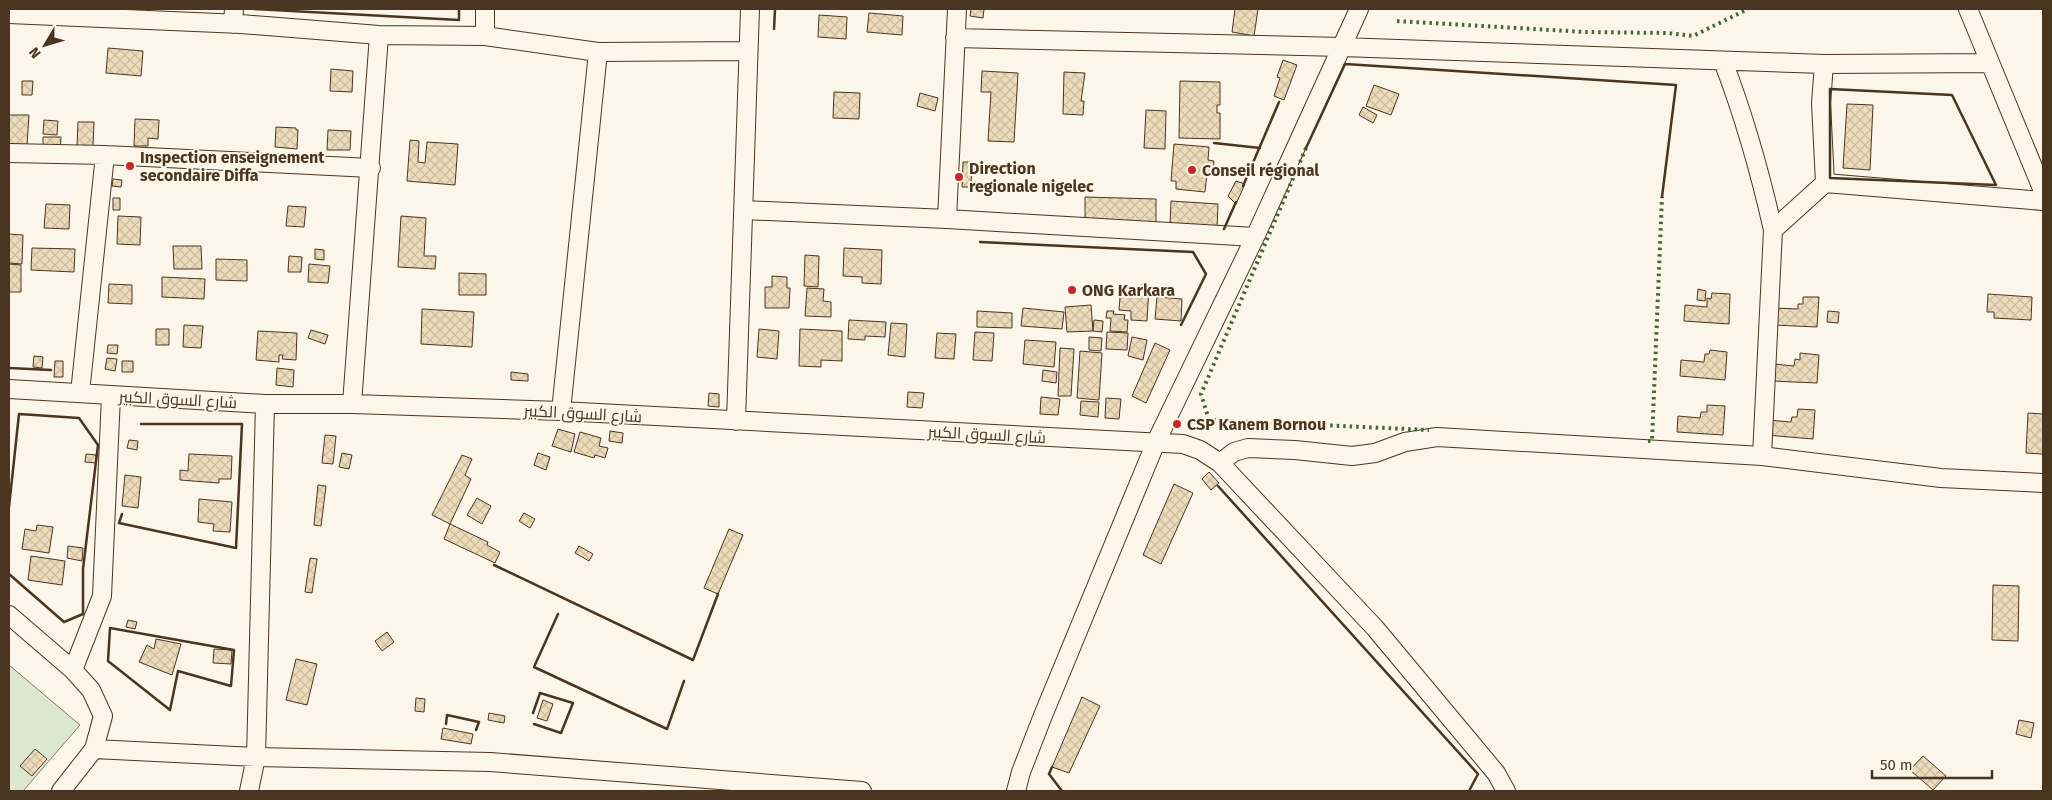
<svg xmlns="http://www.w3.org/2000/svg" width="2052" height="800" viewBox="0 0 2052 800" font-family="'Fira Sans',Cairo,sans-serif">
<defs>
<pattern id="building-cross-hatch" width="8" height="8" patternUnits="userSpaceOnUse" patternTransform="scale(1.25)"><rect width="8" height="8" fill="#ecdcbc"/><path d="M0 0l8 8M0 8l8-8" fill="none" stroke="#ccbda1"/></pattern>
</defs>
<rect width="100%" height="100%" fill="#fbf6e9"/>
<path fill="#dce7d0" stroke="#887966" d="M9,665L80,725L23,791H9Z"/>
<path fill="url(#building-cross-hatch)" stroke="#4a3520" d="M971,9H984L983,18L970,16Z
M1235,9H1258L1254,36L1232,32Z
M869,13L903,16L902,35L867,32Z
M819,15L847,17L846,39L818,37Z
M108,48L143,51L141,76L106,73Z
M1283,60L1297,65L1284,100L1274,96L1280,78L1277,77Z
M331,69L353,71L352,92L330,91Z
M982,71L1018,73L1014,142L988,141L991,92H981Z
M1064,72L1085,73L1081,101H1084L1083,115L1063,114Z
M22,81H33L32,95H22Z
M1180,81L1220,82V105H1217V113H1220V139L1179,138Z
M1374,85L1399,94L1391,115L1366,106Z
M834,92L860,93L859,119L833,118Z
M920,93L938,98L935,111L917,106Z
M1847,104L1873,105L1870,170L1843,168Z
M1363,107L1377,115L1373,123L1359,115Z
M1146,110L1166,111L1165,149L1144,148Z
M9,115H29L27,145L9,144Z
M135,119L159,120L158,139L148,138V146H134Z
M44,120L58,121L57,135L43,134Z
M78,122H94L93,147L77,146Z
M276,127L296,128V130H298L297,149L275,147Z
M328,130L351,131L350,150H327Z
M43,137H61L60,153L43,152Z
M410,140L419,141L418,162L425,163L427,142L458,144L455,185L407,181Z
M1174,144L1209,147L1208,160L1214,161L1213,174L1207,173L1205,192L1176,189V181H1171Z
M963,162H972L971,187H962Z
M113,179L122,180L121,187L112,186Z
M1236,181L1245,184L1236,204L1228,196Z
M1085,197L1156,199V227L1085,225Z
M113,198H120V210H113Z
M1171,201L1218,204L1217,228L1170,226Z
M46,204L70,205L69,229L44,228Z
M288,206L306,207L304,227L286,226Z
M118,216L141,217L140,245L117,244Z
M401,216L426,218L424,256H436L435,269L398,267Z
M9,234L23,235L22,264L9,263Z
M173,246H201L202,269H174Z
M32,248L75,249L74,272L31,270Z
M844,248L882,250L881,284L862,283V277L843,276Z
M315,249L324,250V260L315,259Z
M805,255L819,256L818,287L804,286Z
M289,256L302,257L301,272H288Z
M216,259L247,260V281L216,280Z
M9,264L21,265V292H9Z
M309,264L330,266L328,283L308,282Z
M459,273L486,274V295H459Z
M772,276L787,277V288H790L789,308H765V287H772Z
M162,277L205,279L204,299L162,297Z
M109,284L132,285V304L108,303Z
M1141,285L1149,286L1147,321L1131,320V311L1119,310L1121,286L1141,288Z
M807,288L824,289L823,301L831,302V317L805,316Z
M1698,289L1706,291L1705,301L1697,300Z
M1712,293L1730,294L1729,324L1684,321L1685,305L1707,307V298L1711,299Z
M1988,294L2032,297L2031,320L1994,318V312H1987Z
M1157,297L1182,299L1181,321L1155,319Z
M1803,297H1819L1817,327L1773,325L1774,308L1798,309V304H1803Z
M1091,305L1093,331L1067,332L1065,307Z
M1023,308L1064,312L1062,329L1021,326Z
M422,309L474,312L472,347L421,344Z
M977,311L1012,313V328L977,327Z
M1107,311H1114L1113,314L1125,315L1124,320H1128L1127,332L1110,331L1111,318H1106Z
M1828,311L1839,312L1838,323L1827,322Z
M849,320L886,322L885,337L865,336V340L848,339Z
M1094,320L1103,321L1102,332L1093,331Z
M891,323L907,324L905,357L888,355Z
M184,325L203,326L201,348L183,347Z
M156,329H169V345H156Z
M759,329L779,331L777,359L757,357Z
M800,329L842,331V361L821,360V367L799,366Z
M311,330L328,335L325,344L308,338Z
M258,331L297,333L296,360L282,359L283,355H279V362L256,360Z
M975,332L994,333L992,361L973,360Z
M1107,332L1128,333L1127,350L1106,349Z
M937,333L956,334L954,359L935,358Z
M1089,337L1102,338L1101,351L1089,350Z
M1132,337L1147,340L1143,360L1128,356Z
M1025,340L1056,342L1054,367L1023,364Z
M1155,343L1170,350L1146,403L1132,396Z
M108,345H118L117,354L107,353Z
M1060,348L1074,349L1071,396H1058Z
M1710,350L1727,352L1725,380L1680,376L1681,360L1704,362L1705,354H1709Z
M1080,351L1102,353L1099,400L1077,398Z
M1800,353L1819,355L1817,383L1772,381L1773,364L1794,366L1795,359L1800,360Z
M34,356L43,357L42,368L33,367Z
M107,358L117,359L115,371L105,369Z
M55,361H63V377H54Z
M122,361H133V372H122Z
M277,368L294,370L293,387L276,385Z
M1043,370L1057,372L1056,383L1042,381Z
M511,372L528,374V381L511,380Z
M908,392L924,393L922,408L907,407Z
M709,393L719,394V407L708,406Z
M1041,397L1060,399L1058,415L1040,414Z
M1106,398L1121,399L1119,419L1105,418Z
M1081,401L1099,402L1098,417L1080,415Z
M1707,405L1725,406L1723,435L1677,432L1678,416L1700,418L1701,412H1707Z
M1798,409L1815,410L1813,439L1766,435L1767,420L1791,422L1792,417H1797Z
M2028,413L2043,414V454L2026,453Z
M558,429L575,434L571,452L552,446Z
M610,431L623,433L622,443L609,441Z
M580,432L601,438L599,446L608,448L605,458L595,455L594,458L574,452Z
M325,435L336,436L333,464L322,463Z
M129,440L138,441L137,450L127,448Z
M342,453L352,455L349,469L339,467Z
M538,453L550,457L546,470L534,465Z
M86,454L96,455V463L85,462Z
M189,454L232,456L231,479H219V483L180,480V470L188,471Z
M462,455L472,459L465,475L471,479L450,524L432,515Z
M1209,472L1219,483L1211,490L1202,479Z
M125,475L141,477L138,508L122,506Z
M1174,484L1193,493L1161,564L1143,555Z
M318,485L326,486L321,526L314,525Z
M477,498L491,506L482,524L467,515Z
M199,499L232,502L230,532L213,531L214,524L198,522Z
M524,513L535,519L530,528L519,521Z
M450,524L488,542L487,545L500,552L495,563L444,539Z
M37,525L53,527L49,553L22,549L25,529L36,531Z
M729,529L743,535L718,594L704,588Z
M68,546L83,548L82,561L67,558Z
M579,546L593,554L589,561L575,553Z
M31,556L65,561L62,585L28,580Z
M310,558L317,559L312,593L305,592Z
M1993,585L2019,586L2018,641L1992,640Z
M128,620L137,622L135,629L126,627Z
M387,632L394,642L382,651L375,641Z
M156,639L181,644L172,675L139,662L147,645L154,649Z
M214,649L232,650L231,664L213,663Z
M296,659L317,664L307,705L286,700Z
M1082,697L1100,706L1069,773L1052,767Z
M416,698L425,699L424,712L415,711Z
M543,700L553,704L547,721L537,718Z
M489,713L505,716L504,723L488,720Z
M2019,720L2034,723L2031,738L2016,734Z
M443,728L473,734L471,744L441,739Z
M35,749L47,759L32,776L20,766Z
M1923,756L1946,776L1933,790L1910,770Z"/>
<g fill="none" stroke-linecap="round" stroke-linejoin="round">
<defs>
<path id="minor" d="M1968,9L2043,191
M9,14L241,24L379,35L485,36L598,52L748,51
M233,24L234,9
M485,36V9
M955,38L1342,47L1824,64L1990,63
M1723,61C1744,116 1760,172 1773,230L1825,183
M1824,64L1821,103L1825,183L2043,201
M9,153L105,155L371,168
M744,210L947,219L1255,237
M947,219L957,9
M9,389L265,404H352L561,411L1183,444L1200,450L1220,463L1375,628L1496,773L1506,791
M80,393L105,155
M352,404L379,35
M561,411L598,52
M736,421L750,9
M1762,456L1773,230
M1220,463L1234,452L1248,448L1295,450L1352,456L1375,453L1405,442L1437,437L1762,456L1941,478L2043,483
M9,615L73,670L91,690L103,716L94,749L61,791
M73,670L102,596L111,396
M94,749L256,757L490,762L862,791
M249,791L256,757L265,404
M1016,791L1021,772L1042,718L1156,442L1255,237L1359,9"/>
</defs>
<use href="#minor" stroke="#4a3520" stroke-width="20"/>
<use href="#minor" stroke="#fbf6e9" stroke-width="18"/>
<path stroke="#436837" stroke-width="4" stroke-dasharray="2.5 4" stroke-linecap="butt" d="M1397,21L1585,32L1667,33L1693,36L1748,9
M1306,148L1201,394L1209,420L1429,430
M1648,441H1652L1662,197"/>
<path stroke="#4a3520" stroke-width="2.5" d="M254,9L459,20V9
M774,29L775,9
M1830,89L1952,95L1996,185L1830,178Z
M1214,143L1260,148
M1306,148L1345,64L1676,85L1662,197
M1243,186L1279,102
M1224,229L1236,202
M980,242L1193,252L1206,274L1181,325
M9,368L51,370
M1218,486L1478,774L1469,791
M9,507L19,414L79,418L98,445L83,569V614L64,622L9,574
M122,514L119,523L236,548L242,424H141
M494,565L693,660L718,594
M558,614L534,667L667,729L684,681
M110,628L234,650L231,686L178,671L170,710L108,661Z
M533,713L540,693L573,703L561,733L534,724
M446,724L447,715L479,722L476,730
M1052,767L1049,774L1062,791"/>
</g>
<g fill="#c62828" stroke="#fbf6e9" stroke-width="2">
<circle cx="130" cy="166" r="5"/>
<circle cx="1192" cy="170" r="5"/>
<circle cx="959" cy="177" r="5"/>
<circle cx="1072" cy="290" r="5"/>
<circle cx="1177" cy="424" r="5"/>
</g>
<g text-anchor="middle" stroke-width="4" stroke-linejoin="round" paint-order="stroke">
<g font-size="16" font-weight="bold" fill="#4a3520" stroke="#fbf6e9" text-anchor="start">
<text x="140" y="163">Inspection enseignement<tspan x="140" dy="18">secondaire Diffa</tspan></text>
<text x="969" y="174">Direction<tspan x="969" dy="18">regionale nigelec</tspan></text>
<text x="1202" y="176">Conseil régional</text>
<text x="1082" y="296">ONG Karkara</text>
<text x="1187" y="430">CSP Kanem Bornou</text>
</g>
<g font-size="16" fill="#4a3520" stroke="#fbf6e9">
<text transform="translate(178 399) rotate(3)" y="6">شارع السوق الكبير</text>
<text transform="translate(583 413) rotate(3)" y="6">شارع السوق الكبير</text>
<text transform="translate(987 434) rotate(3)" y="6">شارع السوق الكبير</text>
</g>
</g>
<rect width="2052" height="800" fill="none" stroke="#4a3520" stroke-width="20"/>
<g transform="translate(45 45) rotate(232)" stroke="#fbf6e9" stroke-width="4" paint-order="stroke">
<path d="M0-4L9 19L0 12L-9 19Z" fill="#4a3520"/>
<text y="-8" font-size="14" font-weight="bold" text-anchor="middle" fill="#4a3520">N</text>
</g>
<path d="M1872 770v8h120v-8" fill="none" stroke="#4a3520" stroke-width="2.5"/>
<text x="1880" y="770" font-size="15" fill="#4a3520" stroke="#fbf6e9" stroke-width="4" paint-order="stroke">50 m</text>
</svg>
